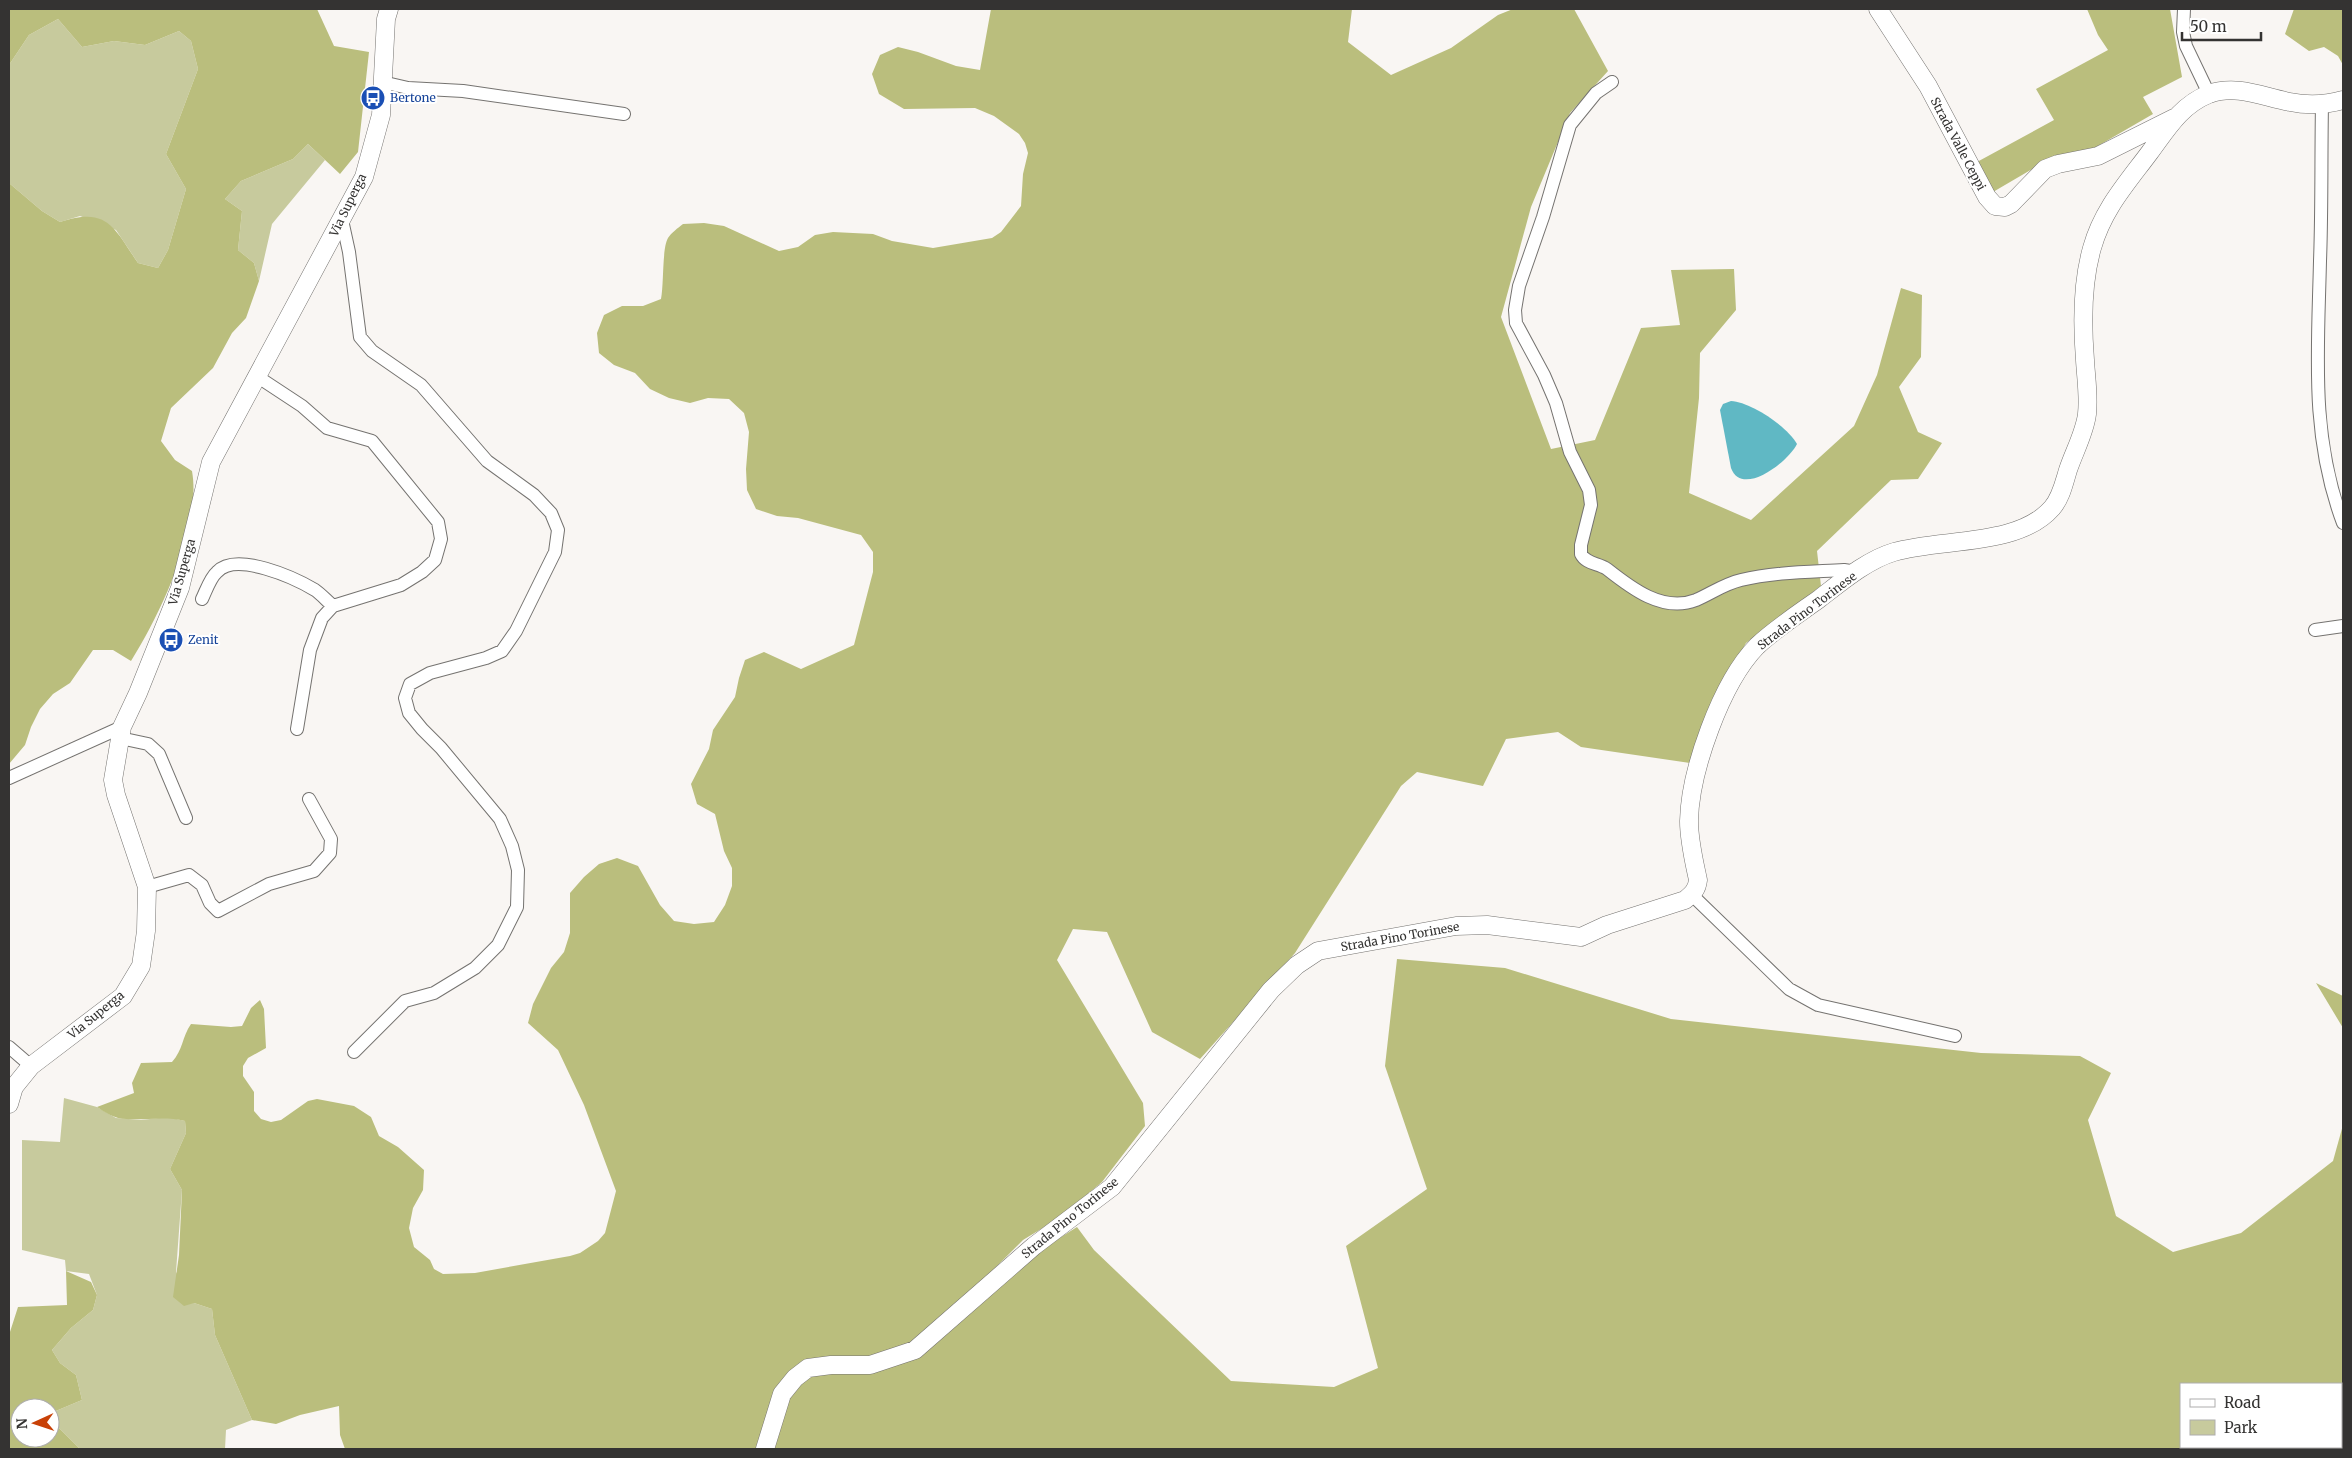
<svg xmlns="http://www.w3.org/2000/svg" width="2352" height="1458" viewBox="0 0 2352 1458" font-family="Merriweather,serif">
<rect width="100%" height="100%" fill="#f9f6f3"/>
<path fill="#c7ca9d" d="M58,19L82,47L114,41L145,45L179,31L191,41L198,69L166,154L186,189L168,250L158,268L138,263L116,230L80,216L60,222L42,211L9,183V65L29,35Z
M308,144L325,160L272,224L259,281L254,263L238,250L242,211L225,199L241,181L293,159Z
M64,1098L97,1107L116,1118L141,1120L168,1117L185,1121L186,1133L170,1169L182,1190L176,1272L194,1303L212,1309L215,1335L252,1420L226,1430L225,1449H80L56,1425L51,1413L82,1400L76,1375L60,1363L52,1350L71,1328L93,1310L97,1295L89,1274L66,1271L65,1260L22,1250V1140L60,1142Z"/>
<path fill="#babe7d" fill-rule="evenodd" d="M9,9H317L334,46L369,52L358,152L340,174L308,144L293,159L241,181L225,199L242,211L238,250L254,263L259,281L246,318L232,333L213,368L171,408L161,441L175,460L192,471C202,527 160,615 131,661L113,650H93L70,683L53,694L40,709L31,727L25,745L9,764V183L42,211L60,222C108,206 114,228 138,263L158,268L168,250L186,189L166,154L198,69L191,41L179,31L145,45L114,41L82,47L58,19L29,35L9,65Z
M991,9H1352L1348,42L1391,75L1451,48L1498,15L1513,9H1574L1608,71L1570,113L1531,207L1501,317L1551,449L1595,440L1641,328L1680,325L1671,270L1734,269L1736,310L1700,353L1699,398L1689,493L1751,520L1854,426L1877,375L1901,288L1922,295L1921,357L1899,387L1918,432L1942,443L1918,479L1891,480L1817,551L1821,586L1746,643L1706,716L1690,763L1581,747L1558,732L1506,739L1483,786L1417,772L1401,786L1295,953L1200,1059L1152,1032L1107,932L1073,929L1057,960L1143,1103L1145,1126L1102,1182L1059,1218L1023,1240L976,1287L911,1343L869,1357H830L775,1390L756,1449H345L340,1435L339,1406L300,1415L276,1424L252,1420L215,1335L212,1309L194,1303L184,1306L173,1297L179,1255L182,1190L170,1169L186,1133L185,1121C161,1115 141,1122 118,1118C111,1116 103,1111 97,1107L134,1093L132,1083L141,1063L172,1062C183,1050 182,1037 191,1024L231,1027L242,1026L251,1008L260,1000L264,1009L266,1048L248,1058L243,1066V1076L254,1092V1111L261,1119L271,1122L281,1120L308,1101L317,1099L354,1106L371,1117L379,1136L398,1147L424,1170L423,1190L413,1208L409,1228L414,1247L430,1260L434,1269L443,1274L475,1273L570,1256L580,1253L598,1241L605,1233L616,1191L584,1105L558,1050L528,1023L533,1004L551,968L564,952L570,933V893L584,877L599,864L617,858L638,866L660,905L674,921L694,924L714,922L725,905L732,886V868L724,851L715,814L697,804L691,784L709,749L713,730L735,697L739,678L745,660L764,652L801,669L854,645L873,572V552L861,535L798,518L777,516L756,509L747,490L746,469L749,432L744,413L729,399L708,398L690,403L669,398L650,389L635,373L614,365L599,353L597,333L604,315L622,306H643L661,299C664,284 662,248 668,238C671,233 678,228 683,224L704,223L724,226L779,251L798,247L815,235L833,232L873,234L892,241L933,248L992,238L1001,232L1021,206L1023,174L1028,153L1025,143L1019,134L994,116L975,108L904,109L879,94L872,74L880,55L898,47L918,52L956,66L980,70Z
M2087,9H2170L2182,77L2143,97L2153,114L2096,147L2044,162L1993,192L1977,162L2054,120L2036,89L2108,50L2098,35Z
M2294,9H2343V65L2338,56L2324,47L2309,51L2285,34Z
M1397,959L1505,968L1671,1019L1981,1053L2080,1056L2111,1073L2088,1120L2116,1216L2173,1252L2241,1233L2333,1161L2343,1125V1449H774L788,1397L811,1375L871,1372L1039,1251L1077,1227L1094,1250L1231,1381L1334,1387L1378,1368L1346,1246L1427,1189L1385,1066ZM2181,1384H2341V1447H2181Z
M2316,983L2343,996V1028Z
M66,1271L91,1282L97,1295L93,1310L71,1328L52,1350L60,1363L76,1375L82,1400L51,1413L56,1425L80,1449H9V1335L18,1307L67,1305ZM20,1408H50V1438H20Z"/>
<path fill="#60b8c4" d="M1731,401C1751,402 1788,427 1797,444C1789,461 1742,498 1731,468L1720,410L1723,404Z"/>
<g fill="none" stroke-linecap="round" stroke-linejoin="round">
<defs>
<path id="street" d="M2184,9L2183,32L2186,46L2209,94
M382,82L408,88L463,91L624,114
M1612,82L1596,93L1570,125L1543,217L1519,286L1515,310L1516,323L1544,375L1556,403L1570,452L1589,490L1591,505L1581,545V554C1586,564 1598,563 1607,569C1631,588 1663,613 1696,600C1712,593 1724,584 1741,580C1774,572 1810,572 1844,570L1857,572
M2322,105C2321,157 2322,209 2320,261C2318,352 2310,435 2343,523
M342,220L349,252L360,337L372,351L421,385L487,461L534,495L551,513L558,530L555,552L516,631L502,651L486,658L430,673L410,684L405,698L409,713L422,729L441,748L500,819L512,846L518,870L517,907L498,945L475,968L434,993L405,1001L354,1052
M258,377L302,406L327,428L372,441L438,522L441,539L435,560L422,572L401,585L333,606L322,618L310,650L297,729
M202,599C206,591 210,578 217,572C236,551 295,578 315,590C321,594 327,601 333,606
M2315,630L2343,626
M120,738L148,744L159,754L186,818
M9,778L122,727
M147,887L189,875L202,885L210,903L218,911L269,884L314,871L330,853L331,839L309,799
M1692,895L1789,989L1818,1005L1955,1036
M9,1047L31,1066"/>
<path id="secondary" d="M1878,9L1928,86L1987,197L1995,206L2005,207L2011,204L2045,169L2058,164L2098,156L2174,118
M9,1104L14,1087L31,1066L123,996L141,966L146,931L147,887L116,795L113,780L122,727L138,693L180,588L211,462L364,177L381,115L386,19L389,9
M765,1449L782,1394L795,1378L808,1368L831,1365H870L915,1350L1034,1246L1112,1187L1271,990L1297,965L1318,951L1456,926L1487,925L1581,937L1607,925L1685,900C1692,894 1697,890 1698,880C1694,861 1689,841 1689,821C1690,771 1721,683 1757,646C1775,629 1798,614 1819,599C1841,582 1867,560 1894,552C1942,538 2018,547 2052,508C2061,498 2064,483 2068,470C2074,452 2085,432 2087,414C2089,396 2086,378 2085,360C2082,323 2082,283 2092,248C2103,209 2127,183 2150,152C2167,129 2181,105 2209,94C2237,84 2263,97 2290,102C2309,106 2325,105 2343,100"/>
</defs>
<use href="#street" stroke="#757370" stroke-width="14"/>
<use href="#secondary" stroke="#757370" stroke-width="19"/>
<use href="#street" stroke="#fff" stroke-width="12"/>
<use href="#secondary" stroke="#fff" stroke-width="18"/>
</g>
<defs>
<symbol id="bus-disc" viewBox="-11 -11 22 22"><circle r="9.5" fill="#1a4fb4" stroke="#fff"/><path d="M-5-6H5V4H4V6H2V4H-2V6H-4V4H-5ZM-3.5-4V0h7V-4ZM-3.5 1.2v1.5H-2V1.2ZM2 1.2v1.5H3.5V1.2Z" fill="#fff"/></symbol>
</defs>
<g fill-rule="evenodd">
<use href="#bus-disc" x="359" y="84" width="28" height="28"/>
<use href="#bus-disc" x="157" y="626" width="28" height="28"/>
</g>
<g text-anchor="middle" stroke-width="4" stroke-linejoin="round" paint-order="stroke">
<g font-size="12" fill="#164399" stroke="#fff" text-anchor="start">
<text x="390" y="102">Bertone</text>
<text x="188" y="644">Zenit</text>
</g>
<g font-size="12" fill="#343332" stroke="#fff">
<text transform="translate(1958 144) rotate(62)" y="4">Strada Valle Ceppi</text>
<text transform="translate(348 205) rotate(-64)" y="4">Via Superga</text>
<text transform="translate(182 572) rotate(-74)" y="4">Via Superga</text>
<text transform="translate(1807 611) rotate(-37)" y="4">Strada Pino Torinese</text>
<text transform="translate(1400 937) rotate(-10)" y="4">Strada Pino Torinese</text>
<text transform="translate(96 1015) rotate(-39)" y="4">Via Superga</text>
<text transform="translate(1070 1218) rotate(-39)" y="4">Strada Pino Torinese</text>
</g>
</g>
<rect width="2352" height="1458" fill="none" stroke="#343332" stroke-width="20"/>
<rect x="2180" y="1383" width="162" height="65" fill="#ffffff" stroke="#aeadad"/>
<rect x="2190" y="1399" width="25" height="8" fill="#ffffff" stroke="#aeadad"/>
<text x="2224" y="1408" font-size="15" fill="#343332">Road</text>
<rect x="2190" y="1420" width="25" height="15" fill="#c7ca9d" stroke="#aeadad"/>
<text x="2224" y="1433" font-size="15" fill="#343332">Park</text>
<g transform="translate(35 1423) rotate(267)"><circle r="24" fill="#ffffff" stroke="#aeadad"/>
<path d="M0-4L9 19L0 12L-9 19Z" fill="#c84107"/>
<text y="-8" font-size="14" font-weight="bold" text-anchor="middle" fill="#343332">N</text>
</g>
<path d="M2182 32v8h79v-8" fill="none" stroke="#343332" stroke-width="2.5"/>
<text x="2190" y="32" font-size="15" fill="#343332" stroke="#ffffff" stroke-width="4" paint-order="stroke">50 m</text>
</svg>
